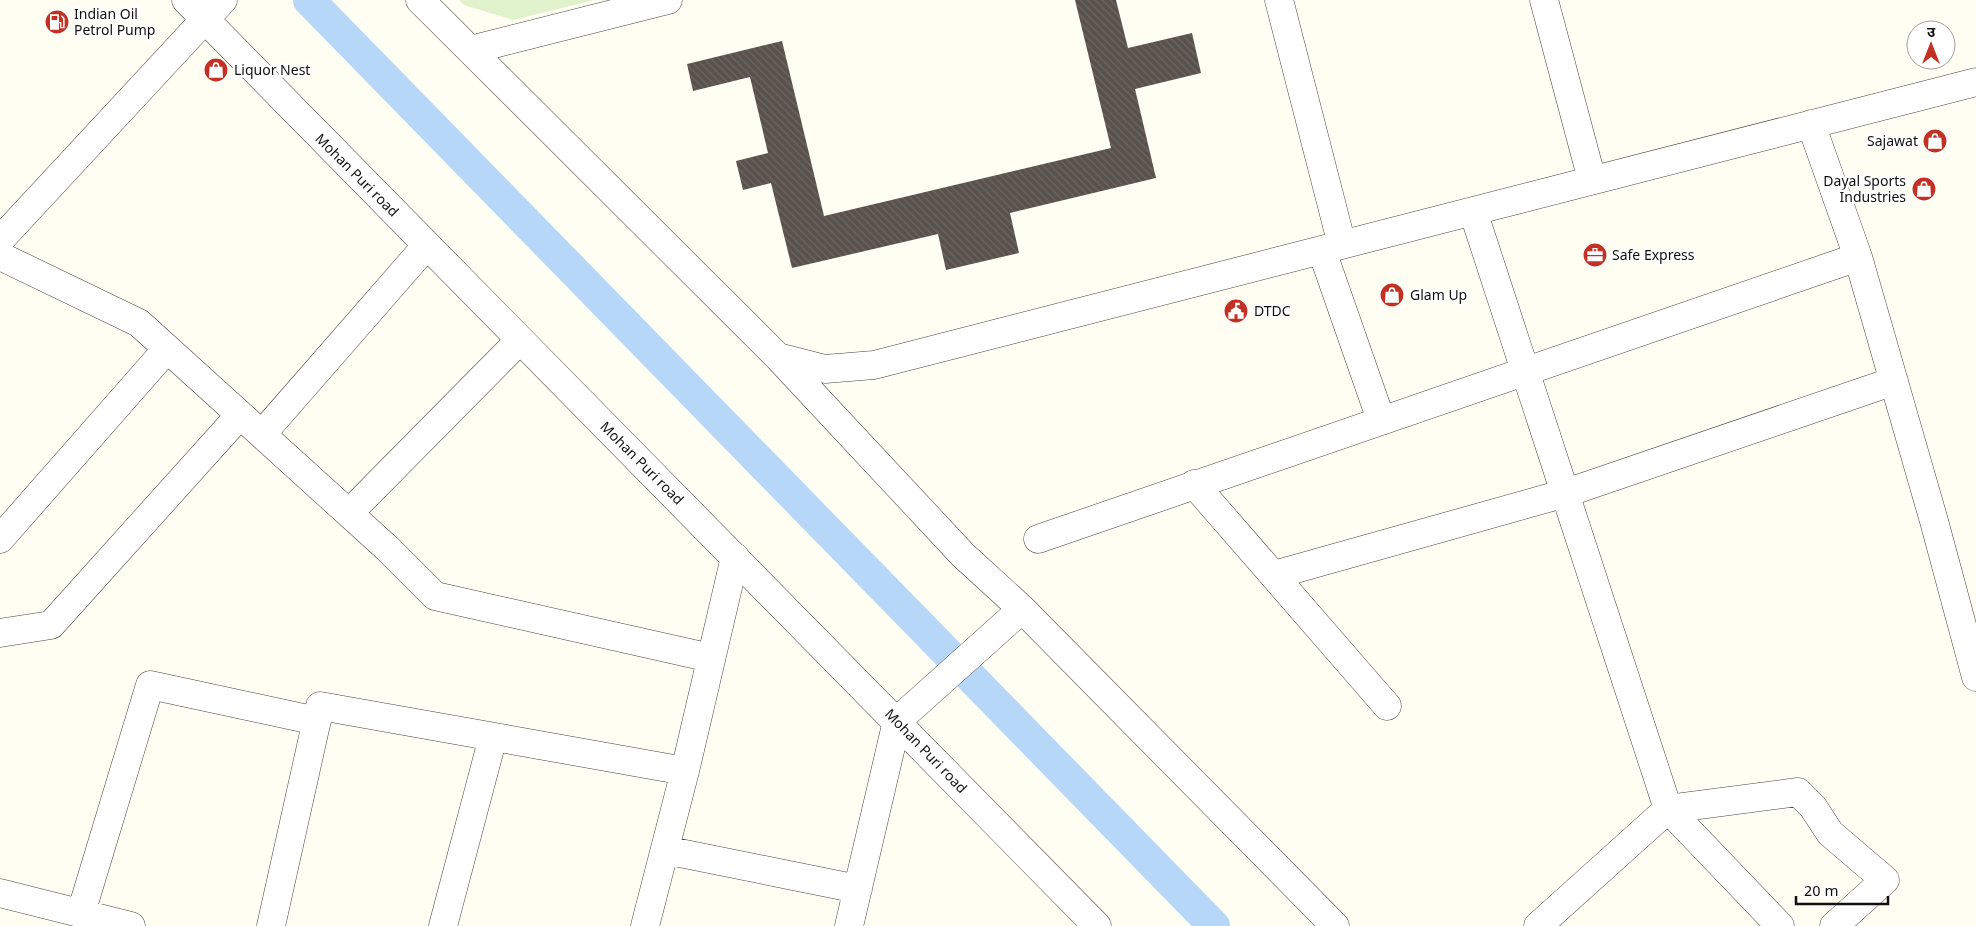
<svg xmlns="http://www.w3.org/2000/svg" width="1976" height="926" viewBox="0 0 1976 926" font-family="Georgia,'Noto Sans Devanagari',serif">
<defs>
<pattern id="building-back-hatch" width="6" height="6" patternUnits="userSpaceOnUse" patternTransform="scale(1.25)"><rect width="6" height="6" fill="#59524c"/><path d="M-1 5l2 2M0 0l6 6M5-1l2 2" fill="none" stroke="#6c6661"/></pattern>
</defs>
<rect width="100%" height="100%" fill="#fffef2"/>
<path fill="#e0f2cc" d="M459,0H594L513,20L464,5Z"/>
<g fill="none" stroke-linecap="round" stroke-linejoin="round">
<path stroke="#b6d7f7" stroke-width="32" d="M309,0L1214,926"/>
</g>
<path fill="url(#building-back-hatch)" d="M1075,0H1116L1128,48L1192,33L1201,73L1135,89L1156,178L1010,213L1019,253L946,270L938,234L792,268L771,183L743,190L736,161L768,153L750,77L693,91L687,64L782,41L824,216L1111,148Z"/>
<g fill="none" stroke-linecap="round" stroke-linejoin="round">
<defs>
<path id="minor" d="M186,0L1097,926
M420,0L778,357L825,369L874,365L1976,82
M1279,0L1342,245
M1544,0L1592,180
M470,50L668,0
M1811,124L1858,257L1934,521L1976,677
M1473,211L1668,809L1780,926
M0,240L223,0
M1322,251L1381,420
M0,256L139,323L387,548L435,596L711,658
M778,357L963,555L1022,609L1335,926
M262,434L427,245
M1194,484L1387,706
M349,513L520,340
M0,539L167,349
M1038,539L1858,257
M1274,575L1566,493L1894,381
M0,633L51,625L240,415
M665,850L858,889
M0,893L131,926
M81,913L150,685L317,721
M271,926L320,706L685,771
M443,926L493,737
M645,926L685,771L735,557
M849,926L897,721L1022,609
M1538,926L1668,809L1798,792L1813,807L1830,833L1885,880L1834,926"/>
</defs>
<use href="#minor" stroke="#434343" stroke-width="29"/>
<use href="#minor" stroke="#fff" stroke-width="28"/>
</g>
<defs>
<symbol id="fuel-disc" viewBox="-11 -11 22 22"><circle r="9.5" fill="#c33024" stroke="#fff"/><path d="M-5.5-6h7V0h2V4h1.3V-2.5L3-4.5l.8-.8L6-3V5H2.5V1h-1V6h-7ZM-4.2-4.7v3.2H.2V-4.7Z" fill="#fff"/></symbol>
<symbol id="shop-disc" viewBox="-11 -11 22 22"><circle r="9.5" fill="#c33024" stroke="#fff"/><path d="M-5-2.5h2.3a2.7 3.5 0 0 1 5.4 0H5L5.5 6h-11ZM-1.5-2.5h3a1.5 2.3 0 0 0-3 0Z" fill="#fff"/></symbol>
<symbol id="office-disc" viewBox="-11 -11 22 22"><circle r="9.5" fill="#c33024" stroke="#fff"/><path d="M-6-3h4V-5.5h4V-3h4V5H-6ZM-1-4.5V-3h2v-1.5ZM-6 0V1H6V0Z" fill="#fff"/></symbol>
<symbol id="civic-disc" viewBox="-11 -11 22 22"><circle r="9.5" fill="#c33024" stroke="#fff"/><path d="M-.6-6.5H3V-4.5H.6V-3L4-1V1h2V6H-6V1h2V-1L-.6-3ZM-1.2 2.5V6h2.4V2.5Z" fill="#fff"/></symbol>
</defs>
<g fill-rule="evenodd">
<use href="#fuel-disc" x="43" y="8" width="28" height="28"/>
<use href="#shop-disc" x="202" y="56" width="28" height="28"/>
<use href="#shop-disc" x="1921" y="127" width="28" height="28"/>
<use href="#shop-disc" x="1910" y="175" width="28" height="28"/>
<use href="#office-disc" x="1581" y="241" width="28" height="28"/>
<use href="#shop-disc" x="1378" y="281" width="28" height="28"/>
<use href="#civic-disc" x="1222" y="297" width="28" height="28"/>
</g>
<g text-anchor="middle" stroke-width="5" stroke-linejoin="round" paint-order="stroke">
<g font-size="14" fill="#101010" stroke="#fff" text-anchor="start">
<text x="74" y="19">Indian Oil<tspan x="74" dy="16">Petrol Pump</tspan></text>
<text x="234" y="75">Liquor Nest</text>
<text x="1918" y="146" text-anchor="end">Sajawat</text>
<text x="1906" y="186" text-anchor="end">Dayal Sports<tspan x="1906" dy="16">Industries</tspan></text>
<text x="1612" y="260">Safe Express</text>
<text x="1410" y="300">Glam Up</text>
<text x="1254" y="316">DTDC</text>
</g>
<g font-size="14" fill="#101010" stroke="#fff">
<text transform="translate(357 175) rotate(45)" y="5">Mohan Puri road</text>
<text transform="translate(642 463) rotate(45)" y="5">Mohan Puri road</text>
<text transform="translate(926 751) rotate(46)" y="5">Mohan Puri road</text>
</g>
</g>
<g transform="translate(1931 45)"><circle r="24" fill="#ffffff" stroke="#9f9f9f"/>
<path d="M0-4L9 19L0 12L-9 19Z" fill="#c33024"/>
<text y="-8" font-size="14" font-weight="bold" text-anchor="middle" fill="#101010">उ</text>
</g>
<path d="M1796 896v8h92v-8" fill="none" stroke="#101010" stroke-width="2.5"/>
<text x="1804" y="896" font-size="15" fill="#101010" stroke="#ffffff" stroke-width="4" paint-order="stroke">20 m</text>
</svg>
